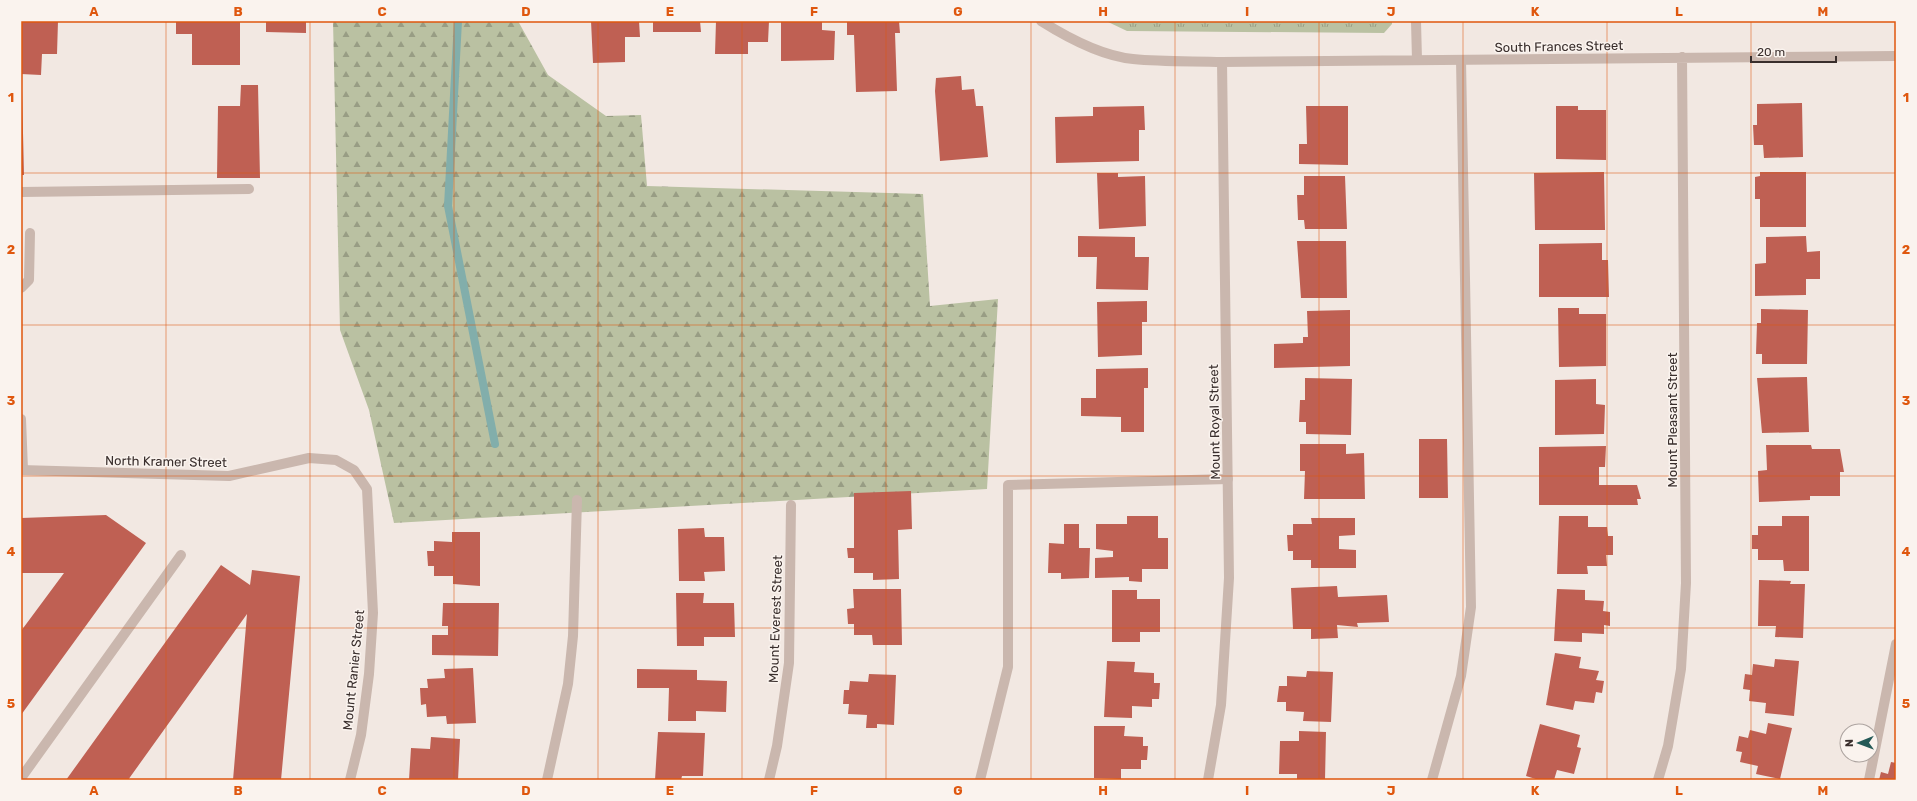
<svg xmlns="http://www.w3.org/2000/svg" width="1917" height="801" viewBox="0 0 1917 801" font-family="Rubik,sans-serif">
<defs>
<pattern id="grass-tufts" width="24" height="20" patternUnits="userSpaceOnUse"><rect width="24" height="20" fill="#bac1a2"/><path d="M3 7l-1-3M5 7V3M7 7l1-3M15 17l-1-3M17 17v-4M19 17l1-3" fill="none" stroke="#989d84"/></pattern>
<pattern id="forest-firs" width="22" height="20" patternUnits="userSpaceOnUse"><rect width="22" height="20" fill="#bac1a2"/><path d="M5 1l3.5 6h-7zM16 11l3.5 6h-7z" fill="#989d84"/></pattern>
</defs>
<rect width="100%" height="100%" fill="#f2e8e2"/>
<path fill="url(#grass-tufts)" d="M1106,21H1392V24L1384,33L1127,31Z"/>
<path fill="url(#forest-firs)" d="M333,21H518L548,75L606,116L641,115L647,186L923,194L930,306L998,299L987,489L394,523L369,410L340,330Z"/>
<g fill="none" stroke-linecap="round" stroke-linejoin="round">
<path stroke="#82aeab" stroke-width="8" d="M458,21L448,206L495,444"/>
</g>
<path fill="#bf6053" d="M21,21H58L57,54H42L41,75L21,74Z
M176,21H240V65H192V34H176Z
M266,21H306V33L266,32Z
M591,21H639L640,37H625V62L593,63Z
M653,21H700L701,32H653Z
M716,21H769L768,42H748V54H715Z
M781,21H822V30L835,31L834,60L781,61Z
M847,21H899L900,33H895L897,91L856,92L854,35H847Z
M961,76L962,90L974,89L976,106H983L988,157L940,161L935,91L936,78Z
M241,85H258L260,178H217L218,106H240Z
M21,91H22L24,175H21Z
M1802,103L1803,157L1764,158L1763,145H1754L1753,125H1757V104Z
M1144,106L1145,130H1139V161L1056,163L1055,117L1093,116V107Z
M1306,106H1348V165L1299,164V144H1307Z
M1556,106H1578V110H1606V160L1556,159Z
M1604,172L1605,230H1535L1534,173Z
M1760,172H1806V227H1760V199H1755V177L1760,176Z
M1097,173H1118V177L1145,176L1146,226L1099,229Z
M1304,176H1345L1347,229H1305L1304,220H1298L1297,195H1304Z
M1078,236L1135,237V257H1149L1148,290L1096,289L1097,257H1078Z
M1806,236L1807,252L1820,251V279H1806V295L1755,296V264L1766,263V237Z
M1297,241H1346L1347,298H1301Z
M1602,243V260H1608L1609,297H1539V244Z
M1147,301V322H1142V355L1098,357L1097,302Z
M1558,308H1579V314H1606V366L1559,367Z
M1761,309L1808,310L1807,364H1762V354H1756L1757,323H1761Z
M1350,310V366L1274,368V344L1303,343V337H1308L1307,311Z
M1148,368V388H1144V432H1121V417L1081,416V398H1096V369Z
M1807,377L1809,432L1762,433L1757,378Z
M1305,378L1352,379L1351,435L1306,434V422H1299L1300,400H1305Z
M1596,379V404L1605,405L1604,434L1555,435V380Z
M1419,439H1447L1448,498H1419Z
M1300,444H1346V454L1364,453L1365,499H1304L1305,471H1300Z
M1766,445H1811L1812,449H1840L1844,472H1840V496H1810V500L1759,502L1758,471L1767,470Z
M1606,446L1605,467H1599V485H1637L1641,499H1637L1638,505H1539V447Z
M911,491L912,529L898,530L899,579L873,580V573H854V558H848L847,548H854V493Z
M106,515L146,543L21,715V631L64,573H21V518Z
M1127,516H1158V538H1168V569H1142V582L1129,581V577L1095,578V558L1113,557V551L1096,549V524H1127Z
M1559,516H1588V527H1607L1608,536H1613V555H1606L1607,566H1587L1588,574H1557Z
M1782,516H1809V571H1784L1783,560H1758V549H1752V535H1758V526H1782Z
M1311,518H1355V535L1339,536V549L1356,550V568H1311V560H1293V551H1288L1287,535H1293V524H1312Z
M1064,524H1079V548H1090L1089,578L1061,579V573H1048L1049,543L1064,544Z
M704,528L705,537H724L725,571L704,572L705,581H679L678,529Z
M452,532H480V586L453,584V576H434V566H428L427,551H434V541L452,542Z
M221,565L250,585L252,570L300,576L281,780H233L247,614L128,780H66Z
M1759,580L1791,581L1790,584H1805L1803,638L1775,637L1776,626H1758Z
M1337,586L1338,597L1387,595L1389,622L1357,623L1358,627L1337,625L1338,638L1311,639V629H1293L1291,588Z
M853,589H901L902,645H873L872,635H854V624H848L847,609L854,608Z
M1557,589L1585,590V600L1604,601L1603,611L1610,612V626L1604,625V634L1582,633V642L1554,641Z
M1112,590H1137V599H1160V632H1140V642H1112Z
M676,593H704L703,603H734L735,637H704V646H677Z
M443,603H499L498,656L432,655V635H448V626H442Z
M1555,653L1581,657L1579,668L1599,671L1596,680L1604,681L1602,693L1596,692L1594,703L1575,701L1573,710L1546,705Z
M1775,659L1799,661L1794,716L1765,713L1766,703L1749,701L1750,690L1743,689L1745,674L1752,675L1753,664L1774,667Z
M1107,661L1135,662L1134,672L1154,673V683H1160L1159,699H1152V707L1132,706V718L1104,717Z
M473,668L476,723L447,724L446,716L427,717L426,704L421,705L420,688H428L427,679L445,678L444,669Z
M637,669L697,670V680L727,681L726,712L696,711V721H668L669,688H637Z
M1307,671L1333,672L1331,722L1303,721L1304,712L1286,711V702H1277L1279,686H1287V676L1306,677Z
M869,674L896,675L894,725L877,724V728H866L867,715L848,714L849,704H843L844,690H849L850,681L868,682Z
M1768,723L1792,728L1780,779L1756,774L1758,766L1740,762L1742,752L1736,751L1739,736L1748,738L1750,730L1766,734Z
M1540,724L1580,735L1577,747L1581,748L1574,774L1557,770L1554,780H1539L1526,776Z
M1094,726H1125L1124,736L1143,737V746H1148L1147,760H1141V769H1121V779L1094,778Z
M1299,731L1326,732L1325,780H1297V774H1279L1280,741H1299Z
M658,732L705,733L703,776H682L681,780H655Z
M431,737L460,739L458,780H409L411,748L430,749Z
M1891,762L1896,763V780H1879L1881,772L1888,774Z"/>
<g fill="none" stroke-linecap="round" stroke-linejoin="round">
<path stroke="#cab7ae" stroke-width="10" d="M21,192L249,189
M21,288L29,280L30,233
M21,419L23,470
M21,778L181,555
M547,780L568,684L573,636L577,500
M980,780L1008,667V485L1228,479
M1432,780L1461,676L1471,607L1461,60
M1869,780L1896,644"/>
<path stroke="#cab7ae" stroke-width="10" d="M1041,21C1068,38 1101,56 1133,59C1163,62 1193,61 1222,62L1896,56
M1416,21L1417,60
M21,470L229,476L309,458L336,460L354,470L367,489L373,613L369,674L361,735L350,780
M769,780L777,746L789,663L791,505
M1208,780L1221,705L1229,578L1222,62
M1658,780L1668,746L1681,669L1686,583L1682,57"/>
</g>
<path fill="none" stroke="#df570e" stroke-width="1" stroke-opacity="0.55" d="M166,21V780M310,21V780M454,21V780M598,21V780M742,21V780M886,21V780M1031,21V780M1175,21V780M1319,21V780M1463,21V780M1607,21V780M1751,21V780M21,173H1896M21,325H1896M21,476H1896M21,628H1896"/>
<g text-anchor="middle" stroke-width="3" stroke-linejoin="round" paint-order="stroke">
<g font-size="13" fill="#392e2c" stroke="#faf3ee">
<text transform="translate(1559 46) rotate(-1)" y="5">South Frances Street</text>
<text transform="translate(1672 420) rotate(-90)" y="5">Mount Pleasant Street</text>
<text transform="translate(1214 422) rotate(-91)" y="5">Mount Royal Street</text>
<text transform="translate(166 461) rotate(1)" y="5">North Kramer Street</text>
<text transform="translate(775 619) rotate(-88)" y="5">Mount Everest Street</text>
<text transform="translate(353 670) rotate(-84)" y="5">Mount Ranier Street</text>
</g>
</g>
<rect width="1917" height="801" fill="none" stroke="#faf3ee" stroke-width="44"/>
<g transform="translate(1859 743) rotate(269)"><circle r="19" fill="#faf3ee" stroke="#ada4a0"/>
<path d="M0-3L7 15L0 10L-7 15Z" fill="#235956"/>
<text y="-6" font-size="11" font-weight="bold" text-anchor="middle" fill="#392e2c">N</text>
</g>
<path d="M1751 56v6h85v-6" fill="none" stroke="#392e2c" stroke-width="2"/>
<text x="1757" y="56" font-size="12" fill="#392e2c" stroke="#faf3ee" stroke-width="3" paint-order="stroke">20 m</text>
<rect x="22" y="22" width="1873" height="757" fill="none" stroke="#df570e" stroke-width="1.5"/>
<g font-size="13" text-anchor="middle" font-weight="bold" fill="#df570e">
<text x="94" y="16">A</text>
<text x="238" y="16">B</text>
<text x="382" y="16">C</text>
<text x="526" y="16">D</text>
<text x="670" y="16">E</text>
<text x="814" y="16">F</text>
<text x="958" y="16">G</text>
<text x="1103" y="16">H</text>
<text x="1247" y="16">I</text>
<text x="1391" y="16">J</text>
<text x="1535" y="16">K</text>
<text x="1679" y="16">L</text>
<text x="1823" y="16">M</text>
<text x="11" y="102">1</text>
<text x="1906" y="102">1</text>
<text x="11" y="254">2</text>
<text x="1906" y="254">2</text>
<text x="11" y="405">3</text>
<text x="1906" y="405">3</text>
<text x="11" y="556">4</text>
<text x="1906" y="556">4</text>
<text x="11" y="708">5</text>
<text x="1906" y="708">5</text>
<text x="94" y="795">A</text>
<text x="238" y="795">B</text>
<text x="382" y="795">C</text>
<text x="526" y="795">D</text>
<text x="670" y="795">E</text>
<text x="814" y="795">F</text>
<text x="958" y="795">G</text>
<text x="1103" y="795">H</text>
<text x="1247" y="795">I</text>
<text x="1391" y="795">J</text>
<text x="1535" y="795">K</text>
<text x="1679" y="795">L</text>
<text x="1823" y="795">M</text>
</g>
</svg>
